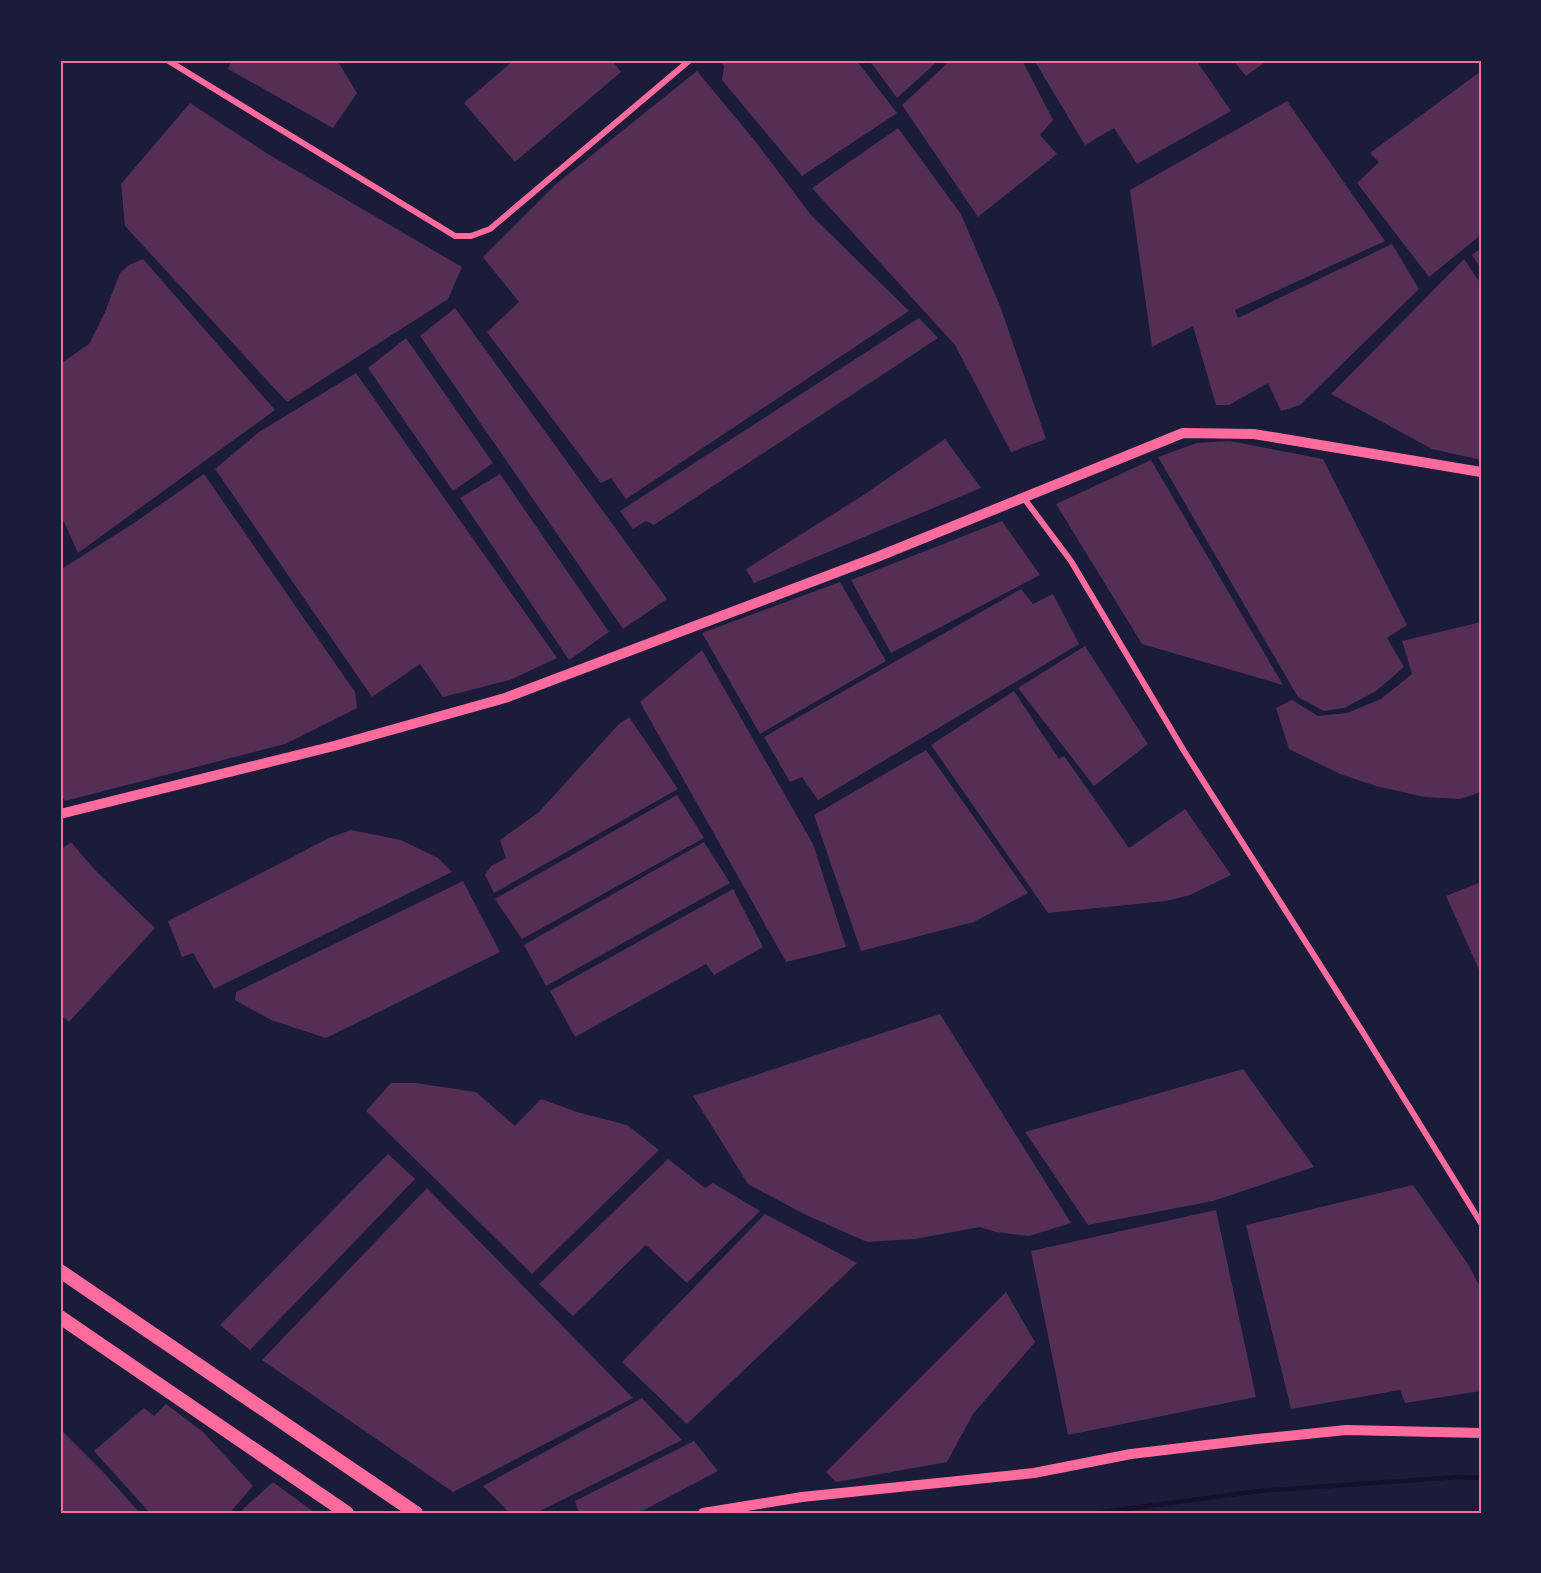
<svg xmlns="http://www.w3.org/2000/svg" width="1541" height="1573" viewBox="0 0 1541 1573" font-family="Cabin,sans-serif">
<rect width="100%" height="100%" fill="#1b1b3a"/>
<g fill="none" stroke-linecap="round" stroke-linejoin="round">
<path stroke="#12122b" stroke-width="4.5" d="M1096,1513L1259,1491L1458,1477L1481,1478"/>
</g>
<path fill="#542f53" d="M232,60H337L357,93L333,128L228,69Z
M514,60H612L621,72L515,162L464,103Z
M720,60H856L897,113L802,176L722,80L724,66Z
M869,60H939L897,98Z
M951,60H1022L1053,120L1040,135L1057,154L978,217L902,105Z
M1034,60H1196L1231,111L1137,164L1114,128L1085,145Z
M1233,60H1268L1246,76Z
M697,71L755,141L811,215L909,311L626,499L611,478L601,483L487,332L519,302L483,257L556,184Z
M1481,71V235L1429,277L1357,183L1379,162L1370,153Z
M1287,101L1385,241L1235,310L1238,318L1392,244L1419,289L1300,405L1281,411L1268,383L1229,405H1216L1193,326L1152,347L1130,190Z
M190,103L268,154L462,267L448,299L287,402L125,226L121,184Z
M898,128L961,214L1000,306L1046,439L1011,452L955,345L812,188Z
M1481,248V268L1472,255Z
M143,259L275,410L78,553L60,513V364L89,344L105,312L120,273L129,265Z
M1464,259L1481,284V460L1432,449L1331,394Z
M455,308L667,599L623,629L420,336Z
M919,318L938,338L654,525L646,521L633,529L620,511Z
M406,338L493,463L453,491L368,368Z
M356,373L557,658L510,680L443,697L420,664L372,697L215,469L259,432Z
M945,439L981,488L754,583L746,569L862,496Z
M1230,441L1323,459L1407,625L1387,638L1404,667L1376,691L1344,708L1324,711L1298,697L1158,457L1197,443Z
M1151,460L1283,685L1142,644L1056,504Z
M204,474L355,692L357,708L285,744L65,801L60,794V570L134,523Z
M500,474L609,632L569,660L460,498Z
M1002,521L1040,575L891,653L851,580Z
M840,582L886,661L760,734L702,633Z
M1021,589L1033,604L1053,594L1079,644L818,800L802,777L790,782L764,737Z
M1481,622V792L1460,799L1424,797L1376,786L1340,774L1289,749L1276,708L1292,700L1318,716L1347,713L1381,699L1412,674L1402,641Z
M1085,646L1148,744L1094,786L1018,688Z
M702,650L813,844L846,947L786,962L640,702Z
M1014,691L1059,759L1064,756L1129,848L1185,809L1231,875L1190,895L1166,901L1048,913L931,745Z
M629,717L678,789L494,893L485,875L491,866L506,858L500,840L539,812L618,725Z
M926,750L1028,893L974,922L861,951L814,815Z
M677,795L704,838L522,939L495,899Z
M351,830L401,840L438,858L452,872L214,989L193,953L182,957L168,921L329,838Z
M71,842L95,870L155,928L69,1022L60,1014V850Z
M704,842L730,883L546,986L524,945Z
M463,881L500,952L326,1038L271,1020L235,1000L236,992Z
M1481,882V974L1446,896Z
M733,889L763,947L714,975L706,964L575,1037L550,991Z
M940,1014L1071,1223L1029,1236L996,1232L980,1227L915,1239L867,1242L804,1214L748,1184L693,1096Z
M1243,1069L1314,1167L1213,1201L1088,1225L1025,1132Z
M391,1083H415L476,1092L515,1126L541,1099L577,1112L627,1125L659,1150L532,1274L366,1111Z
M388,1154L415,1179L250,1350L220,1325Z
M668,1159L705,1188L713,1183L760,1211L687,1283L646,1245L573,1316L539,1284Z
M1413,1185L1468,1264L1481,1289V1391L1405,1403L1400,1390L1291,1409L1246,1225Z
M427,1188L633,1398L453,1492L262,1360Z
M1216,1210L1256,1397L1068,1435L1031,1251Z
M765,1214L857,1263L687,1424L622,1362Z
M1006,1292L1035,1342L973,1414L947,1462L836,1482L826,1472Z
M642,1398L682,1440L536,1513H510L483,1486Z
M166,1404L203,1432L253,1486L232,1510V1513H150L94,1451L144,1408L154,1416Z
M60,1429L105,1474L140,1513H60Z
M694,1441L718,1471L644,1510L626,1513H579L575,1501Z
M273,1482L315,1513H244L242,1510Z"/>
<g fill="none" stroke-linecap="round" stroke-linejoin="round">
<path stroke="#ff6b9d" stroke-width="6" d="M167,60L455,236H471L490,229L690,60
M1023,497L1071,561L1184,751L1364,1034L1481,1223"/>
<path stroke="#ff6b9d" stroke-width="10" d="M60,814L334,746L505,698L877,557L1183,433L1254,434L1481,472
M703,1513L802,1497L1034,1473L1131,1454L1257,1439L1346,1430L1481,1433"/>
<path stroke="#ff6b9d" stroke-width="14" d="M60,1271L416,1513
M60,1317L347,1513"/>
</g>
<rect width="1541" height="1573" fill="none" stroke="#1b1b3a" stroke-width="123"/>
<rect x="62" y="62" width="1418" height="1450" fill="none" stroke="#ff6b9d" stroke-width="2"/>
</svg>
